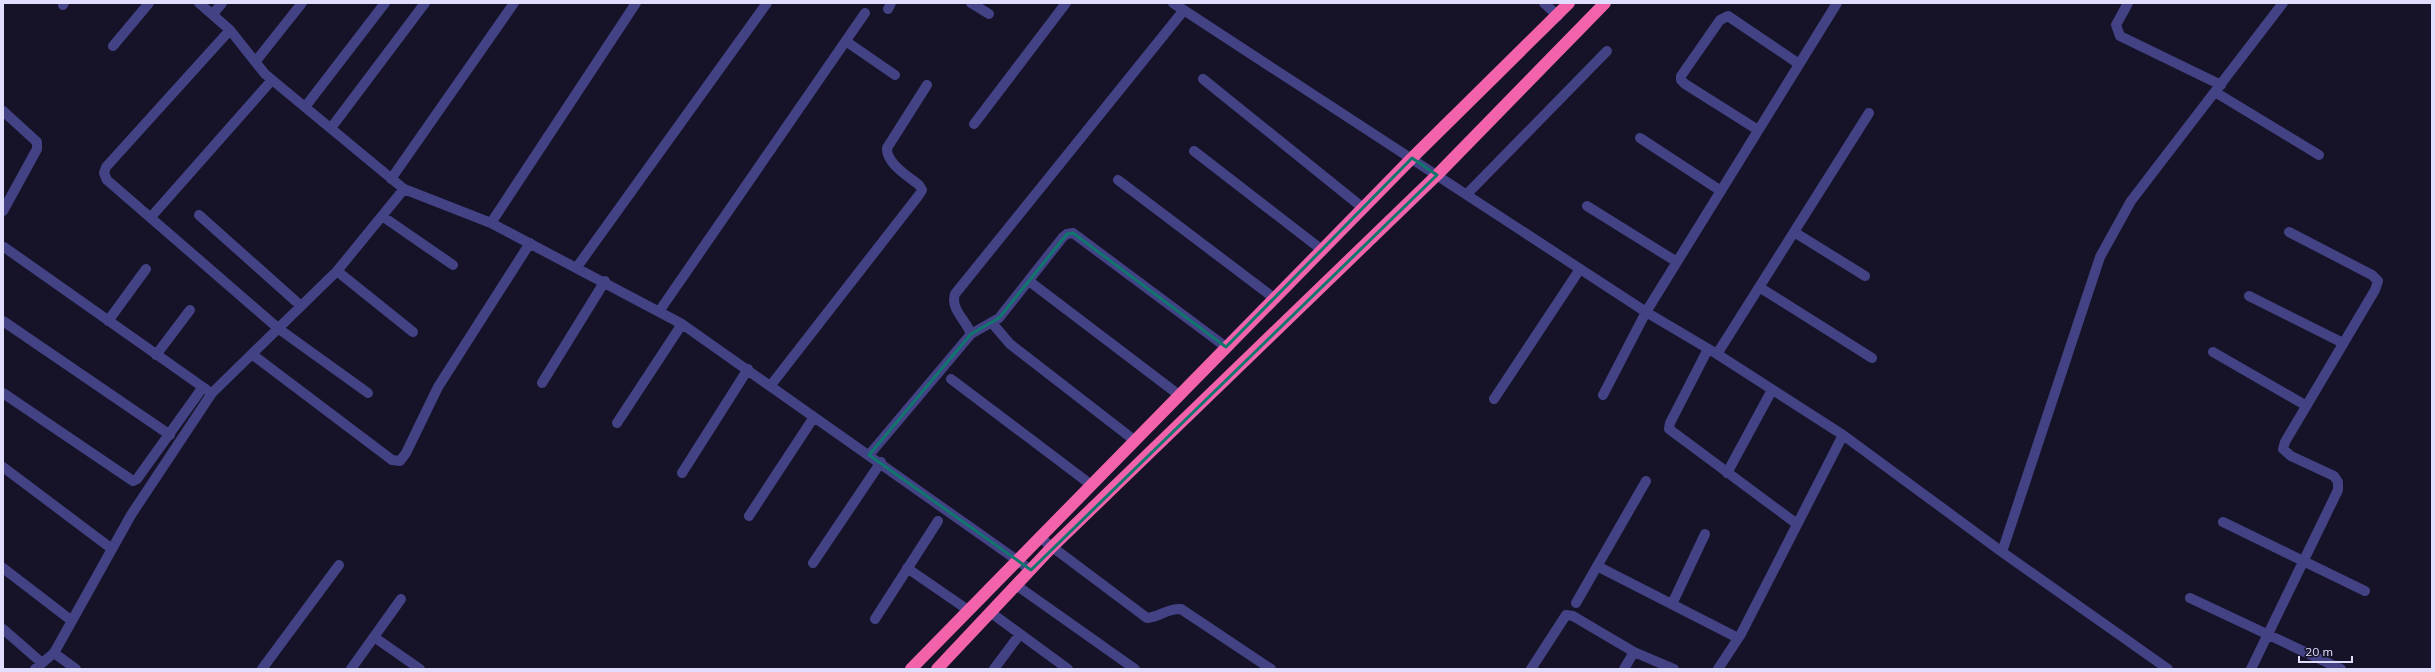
<svg xmlns="http://www.w3.org/2000/svg" width="2435" height="672" viewBox="0 0 2435 672" font-family="Mulish,sans-serif">
<rect width="100%" height="100%" fill="#161329"/>
<g fill="none" stroke-linecap="round" stroke-linejoin="round">
<path stroke="#434284" stroke-width="10" d="M199,3L230,30L265,74L404,189L491,223L682,324L1031,570
M971,3L989,14
M1173,3L1646,312L1717,354L1843,435L2002,552L2168,669
M1544,3L1558,16
M2128,3L2116,25L2120,36L2221,85
M63,5L64,3
M888,9L891,3
M213,14L222,3
M230,30L106,167L104,173L107,180L279,329L368,393
M847,42L895,75
M113,46L149,3
M256,61L302,3
M1203,79L1363,208
M2215,92L2319,155
M305,107L385,3
M3,111L37,142V149L3,211
M974,124L1066,3
M331,128L425,3
M1758,130L1685,84L1681,80V76L1720,20L1728,16L1799,64
M1640,138L1721,191
M1194,151L1322,250
M391,179L514,3
M1118,180L1274,298
M1467,194L1607,51
M1587,206L1677,262
M199,215L301,306
M382,216L453,265
M151,217L272,80
M491,223L636,3
M1794,232L1865,276
M4,247L207,390
M577,267L767,3
M337,271L413,332
M1029,281L1179,395
M1759,287L1872,358
M2249,296L2343,343
M660,310L865,13
M3,321L170,435
M108,321L146,269
M992,323L1010,344L1134,440
M971,334L999,318L1063,237L1067,234L1073,233L1226,347
M1708,349L1670,423L1669,429L1797,524
M2213,352L2305,405
M1717,354L1869,113
M156,355L190,310
M253,355L392,460L400,461L406,453L438,387L530,243
M951,379L1090,484
M542,383L605,281
M771,385L919,195L922,190L919,185C908,176 886,163 887,148L927,85
M3,393L133,481L137,479L203,387
M1603,395L1646,312L1837,3
M1494,399L1580,269
M617,423L682,324
M869,455L971,334C966,320 950,309 955,294L1184,10
M3,467L112,549
M682,473L748,369
M1727,473L1772,390
M749,516L814,417
M2223,522L2365,591
M1039,537L1147,618C1159,617 1168,608 1181,609L1271,669
M2002,552L2100,257L2131,201L2283,3
M813,563L881,462
M1597,566L1738,638
M3,568L72,621
M907,568L968,610
M1016,585L1135,669
M2190,598L2341,669
M1576,603L1646,481
M1672,604L1705,534
M990,612L1068,669
M875,619L938,521
M3,629L42,663
M374,637L420,669
M54,653L76,669
M35,669L54,653L131,515L212,393L337,271L404,189
M262,669L339,565
M351,669L401,599
M994,669L1020,634
M1531,669L1566,615L1573,616L1634,652L1674,669
M1624,669L1634,652
M1718,669L1741,634L1843,435
M2251,669L2338,490V482L2334,476L2291,456L2283,449L2285,442L2375,290L2378,281L2372,275L2289,232"/>
<path stroke="#f263ab" stroke-width="12" d="M911,669L1412,158L1569,3
M937,669L1051,548L1437,175L1605,3"/>
</g>
<path fill="none" stroke="#0f766e" stroke-width="3" stroke-linejoin="round" d="M1412,158L1437,175L1031,570L869,455L971,334L999,318L1067,234L1073,233L1226,347Z"/>
<rect width="2435" height="672" fill="none" stroke="#e0defc" stroke-width="8"/>
<path d="M2299 656v6h53v-6" fill="none" stroke="#e0defc" stroke-width="2"/>
<text x="2305" y="656" font-size="12" fill="#e0defc" stroke="#161329" stroke-width="3" paint-order="stroke">20 m</text>
</svg>
